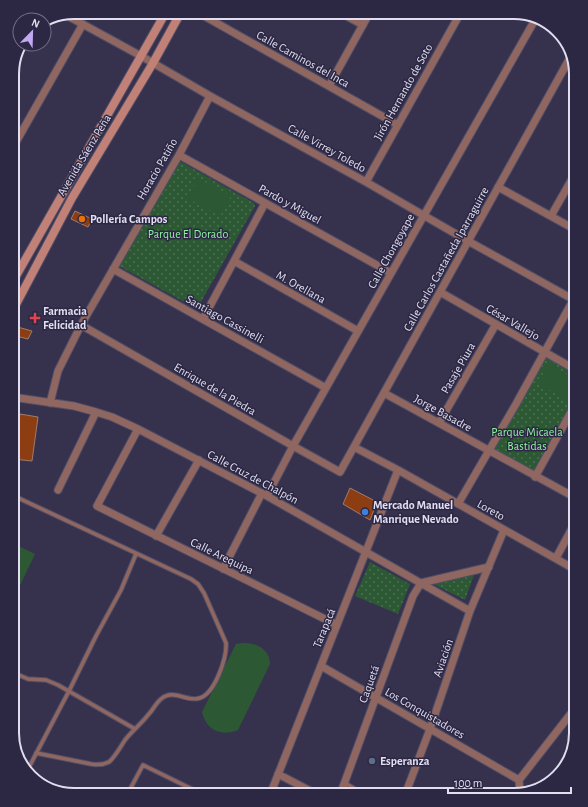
<svg xmlns="http://www.w3.org/2000/svg" width="588" height="807" viewBox="0 0 588 807" font-family="'Alegreya Sans',sans-serif">
<defs>
<pattern id="green-dots" width="8" height="8" patternUnits="userSpaceOnUse"><rect width="8" height="8" fill="#2c5934"/><path d="M2 2h.1M6 6h.1" fill="none" stroke="#4a7052" stroke-width="1.8" stroke-linecap="round"/></pattern>
</defs>
<rect width="100%" height="100%" fill="#36324e"/>
<path fill="url(#green-dots)" d="M181,162L254,203L255,206L197,309L119,266L178,163Z
M546,357L576,374V400L536,473L493,450Z
M370,562L410,584L398,614L355,596Z
M475,572L465,600L435,585V583Z"/>
<path fill="#2c5934" d="M198,178L231,196L220,216L187,198Z
M548,364L576,379V389L570,401L538,384Z
M12,543L35,554L14,598L12,597Z
M242,643C255,642 270,649 270,664L238,730C221,737 206,730 202,712L236,644Z"/>
<path fill="#8d3d12" stroke="#9e7b6c" d="M75,211L92,219L88,227L71,219Z
M14,326L32,331L28,339L12,335V330Z
M20,414L38,417L32,461L13,459Z
M12,417L19,418L13,459H17L16,467L12,466Z
M350,488L377,502L370,520L343,504Z"/>
<g fill="none" stroke-linecap="round" stroke-linejoin="round">
<defs>
<path id="lane" d="M12,495L191,579L198,584L204,593L226,643C227,658 215,693 200,698C187,703 174,688 161,699C156,703 153,710 148,715C141,724 132,731 125,740C121,746 115,757 109,762C103,765 97,765 91,764L36,753
M12,672L28,679L46,680L58,685L135,729
M27,771L69,691L96,636L121,590L136,554
M345,783L355,789L354,791
M355,789L362,795
M130,790L142,795
M127,795L143,765L204,795
M382,795H384"/>
<path id="street" d="M197,12L398,125
M339,12L363,25
M66,15L141,56L210,96L366,182L468,241L576,301
M329,86L370,12
M12,149L83,24
M179,155L391,273
M366,182L461,12
M498,187L576,230
M551,216L576,172
M234,261L358,331
M113,269L326,388
M440,292L576,370
M203,319L265,203
M81,325L293,446L340,472L571,56
M384,393L576,498
M12,397L74,406L96,412L112,417L138,429L267,496L470,611
M50,403L58,371L81,325L179,155L210,96
M439,423L496,324
M138,429L97,506L337,625
M354,447L398,470L576,570
M535,477L576,403
M58,490L96,412
M267,496L293,446L536,18
M458,504L516,404L576,295
M156,536L199,460
M556,558L576,521
M223,569L262,493
M321,666L519,780
M278,774L318,795
M520,793L519,780L576,707
M270,795L398,470
M340,795L413,596L421,583L489,567
M405,795L430,729L470,611L504,530"/>
<path id="secondary" d="M12,283L141,56L166,12
M12,312L72,198L153,63L181,12"/>
<path id="primary" d="M514,795H515"/>
</defs>
<use href="#lane" stroke="#514e68" stroke-width="5.5"/>
<use href="#street" stroke="#514e68" stroke-width="9"/>
<use href="#secondary" stroke="#514e68" stroke-width="10"/>
<use href="#primary" stroke="#514e68" stroke-width="12"/>
<use href="#lane" stroke="#906760" stroke-width="3.5"/>
<use href="#street" stroke="#906760" stroke-width="7"/>
<use href="#secondary" stroke="#c28177" stroke-width="8"/>
<use href="#primary" stroke="#e89589" stroke-width="10"/>
</g>
<circle fill="#e8710a" stroke="#2c2743" stroke-width="1.5" cx="82" cy="219" r="4"/>
<path fill="#e0444e" stroke="#2c2743" stroke-width="1.5" d="M33 312h4v4h4v4h-4v4h-4v-4h-4v-4h4z"/>
<circle fill="#3f7fe0" stroke="#2c2743" stroke-width="1.5" cx="365" cy="512" r="4"/>
<circle fill="#5c6f8a" stroke="#2c2743" stroke-width="1.5" cx="372" cy="761" r="4"/>
<g text-anchor="middle" stroke-width="3" stroke-linejoin="round" paint-order="stroke">
<g font-size="12" fill="#e0def0" stroke="#2c2743">
<text transform="translate(303 59) rotate(29)" y="4">Calle Caminos del Inca</text>
<text transform="translate(403 92) rotate(-61)" y="4">Jirón Hernando de Soto</text>
<text transform="translate(327 148) rotate(29)" y="4">Calle Virrey Toledo</text>
<text transform="translate(84 155) rotate(-59)" y="4">Avenida Sáenz Peña</text>
<text transform="translate(157 169) rotate(-60)" y="4">Horacio Patiño</text>
<text transform="translate(290 204) rotate(29)" y="4">Pardo y Miguel</text>
<text transform="translate(391 251) rotate(-61)" y="4">Calle Chongoyape</text>
<text transform="translate(446 259) rotate(-61)" y="4">Calle Carlos Castañeda Iparraguirre</text>
<text transform="translate(301 287) rotate(29)" y="4">M. Orellana</text>
<text transform="translate(225 319) rotate(29)" y="4">Santiago Cassinelli</text>
<text transform="translate(513 322) rotate(30)" y="4">César Vallejo</text>
<text transform="translate(458 368) rotate(-60)" y="4">Pasaje Piura</text>
<text transform="translate(215 389) rotate(30)" y="4">Enrique de la Piedra</text>
<text transform="translate(443 413) rotate(29)" y="4">Jorge Basadre</text>
<text transform="translate(253 477) rotate(28)" y="4">Calle Cruz de Chalpón</text>
<text transform="translate(491 510) rotate(29)" y="4">Loreto</text>
<text transform="translate(222 556) rotate(26)" y="4">Calle Arequipa</text>
<text transform="translate(324 628) rotate(-68)" y="4">Tarapacá</text>
<text transform="translate(443 658) rotate(-71)" y="4">Aviación</text>
<text transform="translate(369 684) rotate(-70)" y="4">Caquetá</text>
<text transform="translate(425 713) rotate(30)" y="4">Los Conquistadores</text>
</g>
<g font-size="12" font-weight="bold" fill="#e0def0" stroke="#2c2743" text-anchor="start">
<text x="90" y="223">Pollería Campos</text>
<text x="43" y="315">Farmacia<tspan x="43" dy="14">Felicidad</tspan></text>
<text x="373" y="509">Mercado Manuel<tspan x="373" dy="14">Manrique Nevado</tspan></text>
<text x="380" y="765">Esperanza</text>
</g>
<g font-size="12" fill="#8df49e" stroke="#2c2743">
<text x="188" y="238">Parque El Dorado</text>
<text x="527" y="436">Parque Micaela<tspan x="527" dy="14">Bastidas</tspan></text>
</g>
</g>
<path d="M0 0H588V807H0ZM74 19H514A55 55 0 0 1 569 74V733A55 55 0 0 1 514 788H74A55 55 0 0 1 19 733V74A55 55 0 0 1 74 19Z" fill="#2c2743" fill-rule="evenodd"/>
<path fill="none" stroke="#e0def0" stroke-width="2" d="M74 19H514A55 55 0 0 1 569 74V733A55 55 0 0 1 514 788H74A55 55 0 0 1 19 733V74A55 55 0 0 1 74 19Z"/>
<g transform="translate(32 32) rotate(23)"><circle r="19" fill="#2c2743" stroke="#747088"/>
<path d="M0-3L7 15L0 10L-7 15Z" fill="#c0a8f3"/>
<text y="-6" font-size="11" font-weight="bold" text-anchor="middle" fill="#e0def0">N</text>
</g>
<path d="M448 787v6h123v-6" fill="none" stroke="#e0def0" stroke-width="2"/>
<text x="454" y="787" font-size="12" fill="#e0def0" stroke="#2c2743" stroke-width="3" paint-order="stroke">100 m</text>
</svg>
